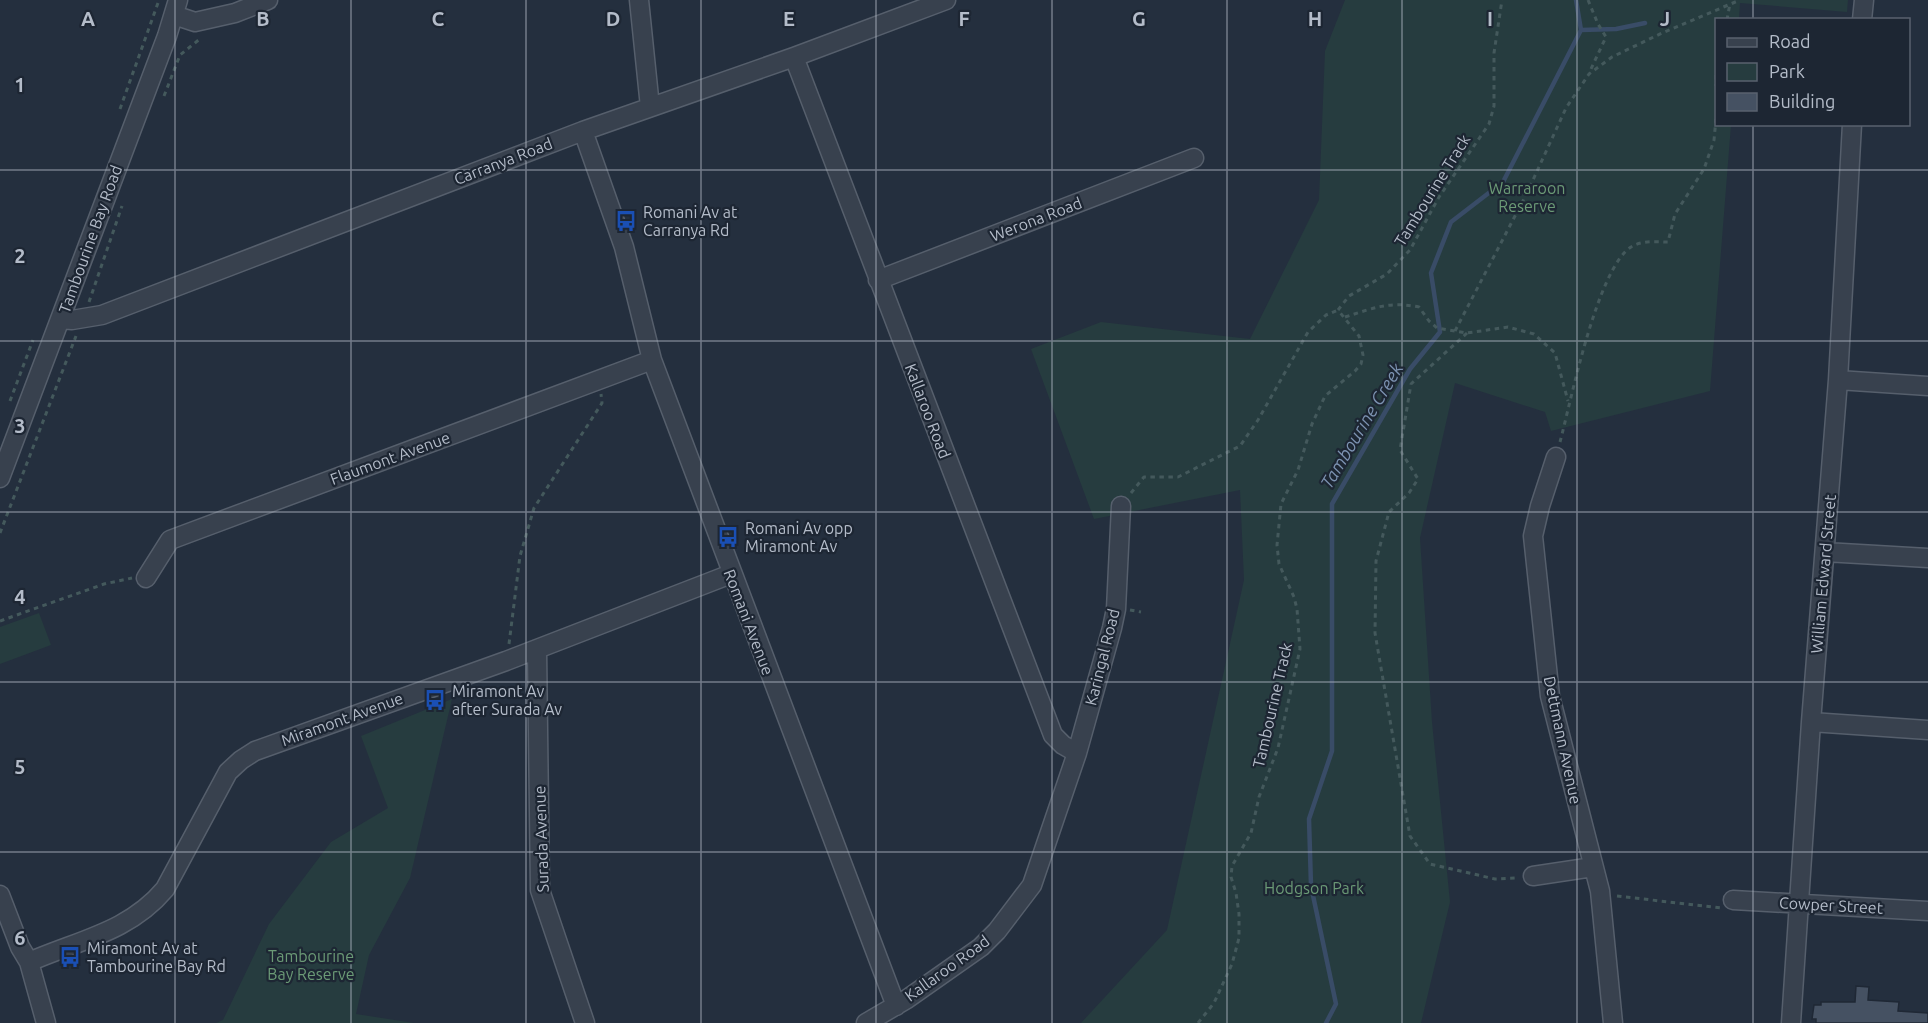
<svg xmlns="http://www.w3.org/2000/svg" width="1928" height="1023" viewBox="0 0 1928 1023" font-family="Ubuntu,sans-serif">
<rect width="100%" height="100%" fill="#242f3e"/>
<path fill="#263c3f" d="M1345,0H1848L1847,12L1740,3L1739,19L1716,20V124L1731,125L1710,391L1551,431L1545,412L1455,383L1420,538L1432,722L1450,902L1421,1023H1081L1167,930L1244,580L1240,490L1094,519L1031,349L1101,322L1250,339L1319,200L1325,51Z
M39,613L51,645L0,664V627Z
M452,699L410,878L369,955L356,1014L414,1023H216L223,1020L269,924L331,842L388,808L361,736Z"/>
<g fill="none" stroke-linecap="round" stroke-linejoin="round">
<path stroke="#394c67" stroke-width="4.5" d="M1581,30L1616,29L1645,23
M1326,1023L1336,1004L1311,886L1309,819L1332,751V504L1410,369L1440,332L1431,273L1451,222L1503,182L1581,30L1576,0"/>
</g>
<path fill="#455162" stroke="#1f2835" stroke-width="1.5" d="M1856,986L1869,987L1868,1000L1899,1002L1898,1011L1928,1013V1023H1816V1019H1812L1814,1005H1821V1002H1855Z"/>
<g fill="none" stroke-linecap="round" stroke-linejoin="round">
<defs>
<path id="street" d="M639,0L650,107
M174,15L195,22L235,13L268,0
M1862,20L1864,0
M794,57L1053,735L1063,745L1077,753
M583,131L624,247L652,360L896,1006
M878,280L1194,158
M61,319L72,320L102,315L583,131L794,57L946,0
M1838,380L1928,386
M1556,457L1540,506L1533,536L1550,696L1600,891L1613,1023
M0,478L167,36L178,0
M1825,552L1928,558
M146,578L170,540L652,360
M537,649L540,890L585,1023
M1811,722L1928,730
M1533,876L1593,867
M0,895L20,947L29,962L46,1023
M1733,900L1928,911
M29,962C79,940 129,932 165,889L228,772L241,760L255,751L506,661L731,574
M866,1023L907,999L981,947L997,931L1032,885L1077,753L1112,628L1116,609L1121,506
M1791,1023L1811,722L1838,380L1852,124"/>
</defs>
<use href="#street" stroke="#565f6c" stroke-width="21"/>
<path stroke="#44595c" stroke-width="3" stroke-dasharray="4.5 4.5" stroke-linecap="butt" d="M1588,0L1598,24L1606,37L1590,71
M1727,20L1730,3
M1716,75V86
M164,96L180,55L201,38
M120,109L158,3
M89,302L122,206
M1338,310L1349,296L1387,274L1410,250L1439,197L1489,124L1494,106V53L1502,0
M1345,317C1374,308 1388,301 1419,307L1429,321L1437,328L1467,333L1508,327L1534,334L1555,353L1568,401
M1455,331L1527,193L1566,108L1589,74L1612,57L1662,33L1740,0
M1467,333L1411,384L1400,450L1418,479L1409,493L1389,512L1376,561L1375,633L1410,836L1430,864L1495,879L1517,878
M10,401L33,340
M1560,442C1571,401 1597,269 1631,247C1642,240 1656,242 1668,242L1675,214L1704,169L1714,140L1716,119
M1131,493L1144,477H1178L1240,446L1258,420L1308,332L1326,315L1338,310
M0,533L76,336
M1130,610L1141,612
M0,621L104,584L132,578
M509,644L520,556L534,508L602,403L601,394
M1617,896L1721,908
M1198,1023L1214,1003L1232,964L1239,938V914L1236,893L1231,877L1232,866L1251,833L1259,797L1278,748L1300,649L1297,609L1294,597L1279,564L1277,545L1281,504L1298,470L1312,424L1325,396L1355,371L1361,364L1363,355L1359,336L1338,310"/>
<use href="#street" stroke="#38414e" stroke-width="18"/>
</g>
<path fill="none" stroke="#b4bcc9" stroke-width="1.5" stroke-opacity="0.55" d="M175,0V1023M351,0V1023M526,0V1023M701,0V1023M876,0V1023M1052,0V1023M1227,0V1023M1402,0V1023M1577,0V1023M1753,0V20M1753,124V1023M0,170H1928M0,341H1928M0,512H1928M0,682H1928M0,852H1928"/>
<defs>
<symbol id="bus-bare" viewBox="-9 -9 18 18"><path d="M-5-6H5V4H4V6H2V4H-2V6H-4V4H-5ZM-3.5-4V0h7V-4ZM-3.5 1.2v1.5H-2V1.2ZM2 1.2v1.5H3.5V1.2Z" fill="#1a4fb4" stroke="#1d2633" stroke-width="2.5" paint-order="stroke"/></symbol>
</defs>
<g fill-rule="evenodd">
<use href="#bus-bare" x="611" y="206" width="30" height="30"/>
<use href="#bus-bare" x="713" y="522" width="30" height="30"/>
<use href="#bus-bare" x="420" y="685" width="30" height="30"/>
<use href="#bus-bare" x="55" y="942" width="30" height="30"/>
</g>
<g text-anchor="middle" stroke-width="4.5" stroke-linejoin="round" paint-order="stroke">
<g font-size="16" fill="#b4bcc9" stroke="#1d2633">
<text transform="translate(503 161) rotate(-21)" y="6">Carranya Road</text>
<text transform="translate(1432 190) rotate(-58)" y="6">Tambourine Track</text>
<text transform="translate(1036 219) rotate(-21)" y="6">Werona Road</text>
<text transform="translate(90 239) rotate(-70)" y="6">Tambourine Bay Road</text>
<text transform="translate(928 411) rotate(69)" y="6">Kallaroo Road</text>
<text transform="translate(390 458) rotate(-20)" y="6">Flaumont Avenue</text>
<text transform="translate(1823 574) rotate(-85)" y="6">William Edward Street</text>
<text transform="translate(749 622) rotate(69)" y="6">Romani Avenue</text>
<text transform="translate(1102 657) rotate(-76)" y="6">Karingal Road</text>
<text transform="translate(1272 705) rotate(-77)" y="6">Tambourine Track</text>
<text transform="translate(342 719) rotate(-20)" y="6">Miramont Avenue</text>
<text transform="translate(1563 740) rotate(78)" y="6">Dettmann Avenue</text>
<text transform="translate(541 839) rotate(-92)" y="6">Surada Avenue</text>
<text transform="translate(1831 905) rotate(3)" y="6">Cowper Street</text>
<text transform="translate(947 968) rotate(-36)" y="6">Kallaroo Road</text>
</g>
<g font-size="16" fill="#6b9a76" stroke="#1d2633">
<text x="1527" y="194">Warraroon<tspan x="1527" dy="18">Reserve</tspan></text>
<text x="1314" y="894">Hodgson Park</text>
<text x="311" y="962">Tambourine<tspan x="311" dy="18">Bay Reserve</tspan></text>
</g>
<g font-size="16" fill="#b4bcc9" stroke="#1d2633" text-anchor="start">
<text x="643" y="218">Romani Av at<tspan x="643" dy="18">Carranya Rd</tspan></text>
<text x="745" y="534">Romani Av opp<tspan x="745" dy="18">Miramont Av</tspan></text>
<text x="452" y="697">Miramont Av<tspan x="452" dy="18">after Surada Av</tspan></text>
<text x="87" y="954">Miramont Av at<tspan x="87" dy="18">Tambourine Bay Rd</tspan></text>
</g>
<g font-size="18" font-style="italic" fill="#7c92b1" stroke="#1d2633">
<text transform="translate(1362 426) rotate(-59)" y="6">Tambourine Creek</text>
</g>
</g>
<g font-size="20" text-anchor="middle" font-weight="bold" fill="#b4bcc9" stroke="#1d2633" stroke-width="4.5" stroke-linejoin="round" paint-order="stroke">
<text x="88" y="26">A</text>
<text x="263" y="26">B</text>
<text x="438" y="26">C</text>
<text x="613" y="26">D</text>
<text x="789" y="26">E</text>
<text x="964" y="26">F</text>
<text x="1139" y="26">G</text>
<text x="1315" y="26">H</text>
<text x="1490" y="26">I</text>
<text x="1665" y="26">J</text>
<text x="20" y="92">1</text>
<text x="20" y="263">2</text>
<text x="20" y="433">3</text>
<text x="20" y="604">4</text>
<text x="20" y="774">5</text>
<text x="20" y="945">6</text>
</g>
<rect x="1715" y="18" width="195" height="108" fill="#1d2633" stroke="#59626f" stroke-width="1.5"/>
<rect x="1727" y="38" width="30" height="9" fill="#38414e" stroke="#59626f" stroke-width="1.5"/>
<text x="1769" y="48" font-size="18" fill="#b4bcc9">Road</text>
<rect x="1727" y="63" width="30" height="18" fill="#263c3f" stroke="#59626f" stroke-width="1.5"/>
<text x="1769" y="78" font-size="18" fill="#b4bcc9">Park</text>
<rect x="1727" y="93" width="30" height="18" fill="#455162" stroke="#59626f" stroke-width="1.5"/>
<text x="1769" y="108" font-size="18" fill="#b4bcc9">Building</text>
</svg>
